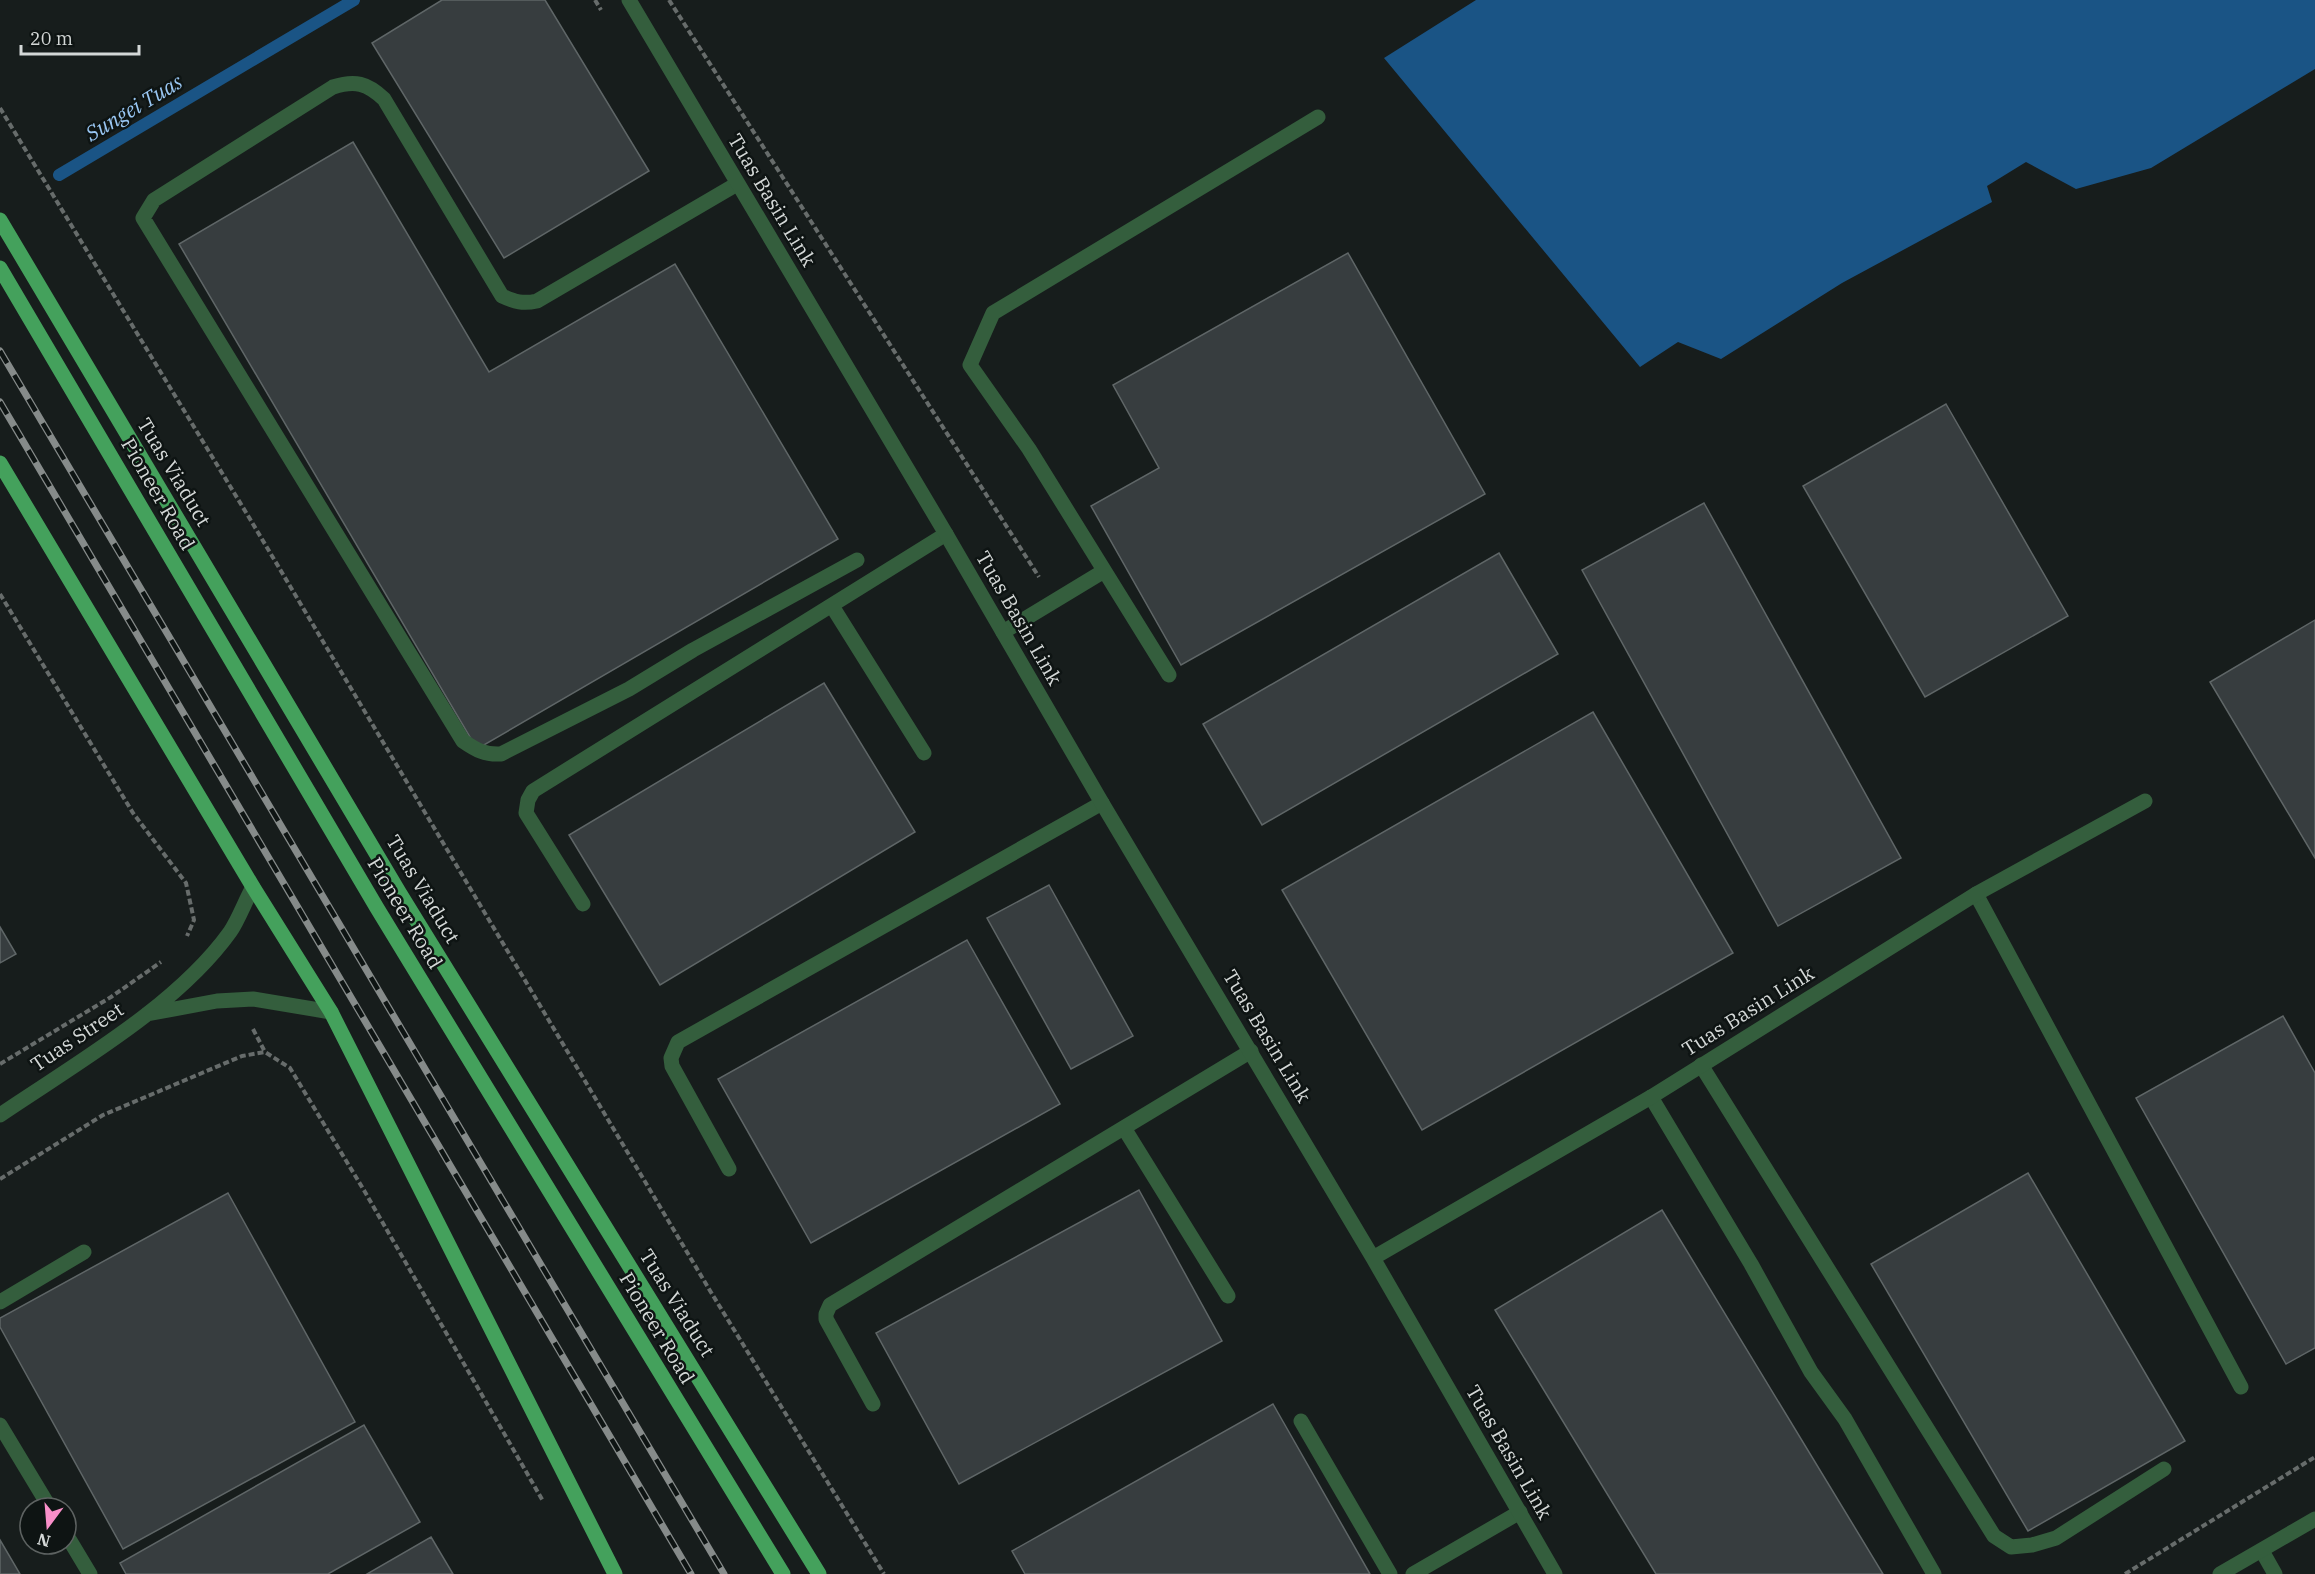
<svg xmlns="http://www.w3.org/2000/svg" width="2315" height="1574" viewBox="0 0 2315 1574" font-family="'IBM Plex Serif',serif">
<rect width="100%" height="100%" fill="#171d1c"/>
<path fill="#1a5485" d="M1476,0H2315V69L2151,168L2076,189L2026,162L1987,186L1992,202L1842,283L1721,359L1678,342L1640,367L1384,58Z"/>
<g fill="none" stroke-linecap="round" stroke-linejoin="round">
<path stroke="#1a5485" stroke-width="12" d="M59,175L354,0"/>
</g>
<path fill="#373d3f" stroke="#5f6667" stroke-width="1.5" d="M442,0H545L649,171L504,258L372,43Z
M353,142L489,372L675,264L838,539L477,749L179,244Z
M1348,253L1485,494L1181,665L1091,506L1159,468L1113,385Z
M1946,404L2068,616L1925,697L1803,486Z
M1704,503L1901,858L1778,926L1582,570Z
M1499,553L1558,654L1262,825L1203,724Z
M2315,620V858L2210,682Z
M824,683L915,832L660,985L569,835Z
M1593,712L1733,953L1422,1130L1282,890Z
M1049,885L1133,1036L1071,1069L987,918Z
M0,927L16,954L0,963Z
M967,940L1060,1104L811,1243L718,1079Z
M2283,1016L2315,1073V1348L2286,1364L2136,1098Z
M2028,1173L2185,1441L2028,1531L1871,1264Z
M1139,1190L1222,1341L959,1484L876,1333Z
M228,1193L355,1422L123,1549L0,1327V1318Z
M1662,1210L1883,1574H1656L1495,1310Z
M1273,1404L1370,1574H1025L1012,1551Z
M364,1425L420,1522L328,1574H126L120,1563Z
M431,1537L453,1574H367Z
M0,1540L20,1574H0Z"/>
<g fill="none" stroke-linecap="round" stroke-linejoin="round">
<path stroke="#676c6b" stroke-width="4" stroke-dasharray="6 3" stroke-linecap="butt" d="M595,0L601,10
M669,0L1039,577
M0,108L250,519L709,1289L884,1574
M0,594L133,813L186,883L194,920L187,936
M253,1029L265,1052
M0,1064L111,997L161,962
M0,1179L103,1115L242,1056L265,1052L290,1068L365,1192L543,1501
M2125,1574L2315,1457"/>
<path stroke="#345e3d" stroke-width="15" d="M737,184L537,301C523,304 515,302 502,296L384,99C367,83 355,80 333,87L154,200L143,218L463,741C476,750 485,755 501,754L629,689L693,650L857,560
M832,606L924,753
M1003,632L1104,571
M1169,675L1029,449L970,365L993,313L1318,117
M1976,894L2241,1387
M583,904L526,813L528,800L533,791L946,534
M1701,1065L1994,1536L2011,1547L2032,1545L2056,1538L2164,1469
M1651,1097L1751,1264L1811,1372L1845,1419L1934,1574
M1124,1128L1228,1296
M729,1169L672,1066L671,1058L678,1042L1102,803
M0,1302L84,1252
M873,1404L826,1319V1314L830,1305L1251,1051
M1301,1421L1390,1574
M0,1425L50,1508
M66,1534L90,1574
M1413,1574L1520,1512"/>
<path stroke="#345e3d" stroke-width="15" d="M629,0L946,534L1102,803L1373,1258L1555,1574
M147,1014L217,1001L253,999L331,1012
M0,1115C75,1064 177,1006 230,932C239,919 245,901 253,887
M1373,1258L1651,1097L1976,894L2145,801
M2262,1551L2275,1574"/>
<path stroke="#345e3d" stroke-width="15" d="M2220,1574L2315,1519"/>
<path stroke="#44a15c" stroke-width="15" d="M0,220L399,892L819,1574
M0,268L377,908L783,1574
M0,463L253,887L331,1012L615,1574"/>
<defs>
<path id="rail" d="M0,351L724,1574
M0,402L691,1574"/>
</defs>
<use href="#rail" stroke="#868b8a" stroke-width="7"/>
<use href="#rail" stroke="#0e1413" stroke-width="4.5" stroke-dasharray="14" stroke-linecap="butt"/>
</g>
<g text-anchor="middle" stroke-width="5" stroke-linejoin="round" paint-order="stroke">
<g font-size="20" fill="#d4d8d7" stroke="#0e1413">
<text transform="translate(772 200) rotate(59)" y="7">Tuas Basin Link</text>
<text transform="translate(174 472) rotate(59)" y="7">Tuas Viaduct</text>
<text transform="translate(158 494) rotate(60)" y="7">Pioneer Road</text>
<text transform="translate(1019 618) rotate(60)" y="7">Tuas Basin Link</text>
<text transform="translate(423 889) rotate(59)" y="7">Tuas Viaduct</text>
<text transform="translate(405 913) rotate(59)" y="7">Pioneer Road</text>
<text transform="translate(1748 1011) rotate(-32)" y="7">Tuas Basin Link</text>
<text transform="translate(1267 1036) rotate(59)" y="7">Tuas Basin Link</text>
<text transform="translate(77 1037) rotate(-34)" y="7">Tuas Street</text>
<text transform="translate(677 1303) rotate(58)" y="7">Tuas Viaduct</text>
<text transform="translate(657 1328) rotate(59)" y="7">Pioneer Road</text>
<text transform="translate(1509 1452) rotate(60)" y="7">Tuas Basin Link</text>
</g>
<g font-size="21" font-style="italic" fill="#99c6f2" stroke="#0e1413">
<text transform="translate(134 108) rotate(-31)" y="7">Sungei Tuas</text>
</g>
</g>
<g transform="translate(48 1526) rotate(196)"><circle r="28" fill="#0e1413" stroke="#5d6261" stroke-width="1.5"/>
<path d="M0-4.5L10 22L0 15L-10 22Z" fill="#f98fc9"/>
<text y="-9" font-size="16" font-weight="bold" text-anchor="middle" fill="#d4d8d7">N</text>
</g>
<path d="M21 45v9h118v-9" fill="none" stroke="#d4d8d7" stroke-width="3"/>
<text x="30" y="45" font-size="18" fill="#d4d8d7" stroke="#0e1413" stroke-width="4.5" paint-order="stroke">20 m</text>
</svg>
